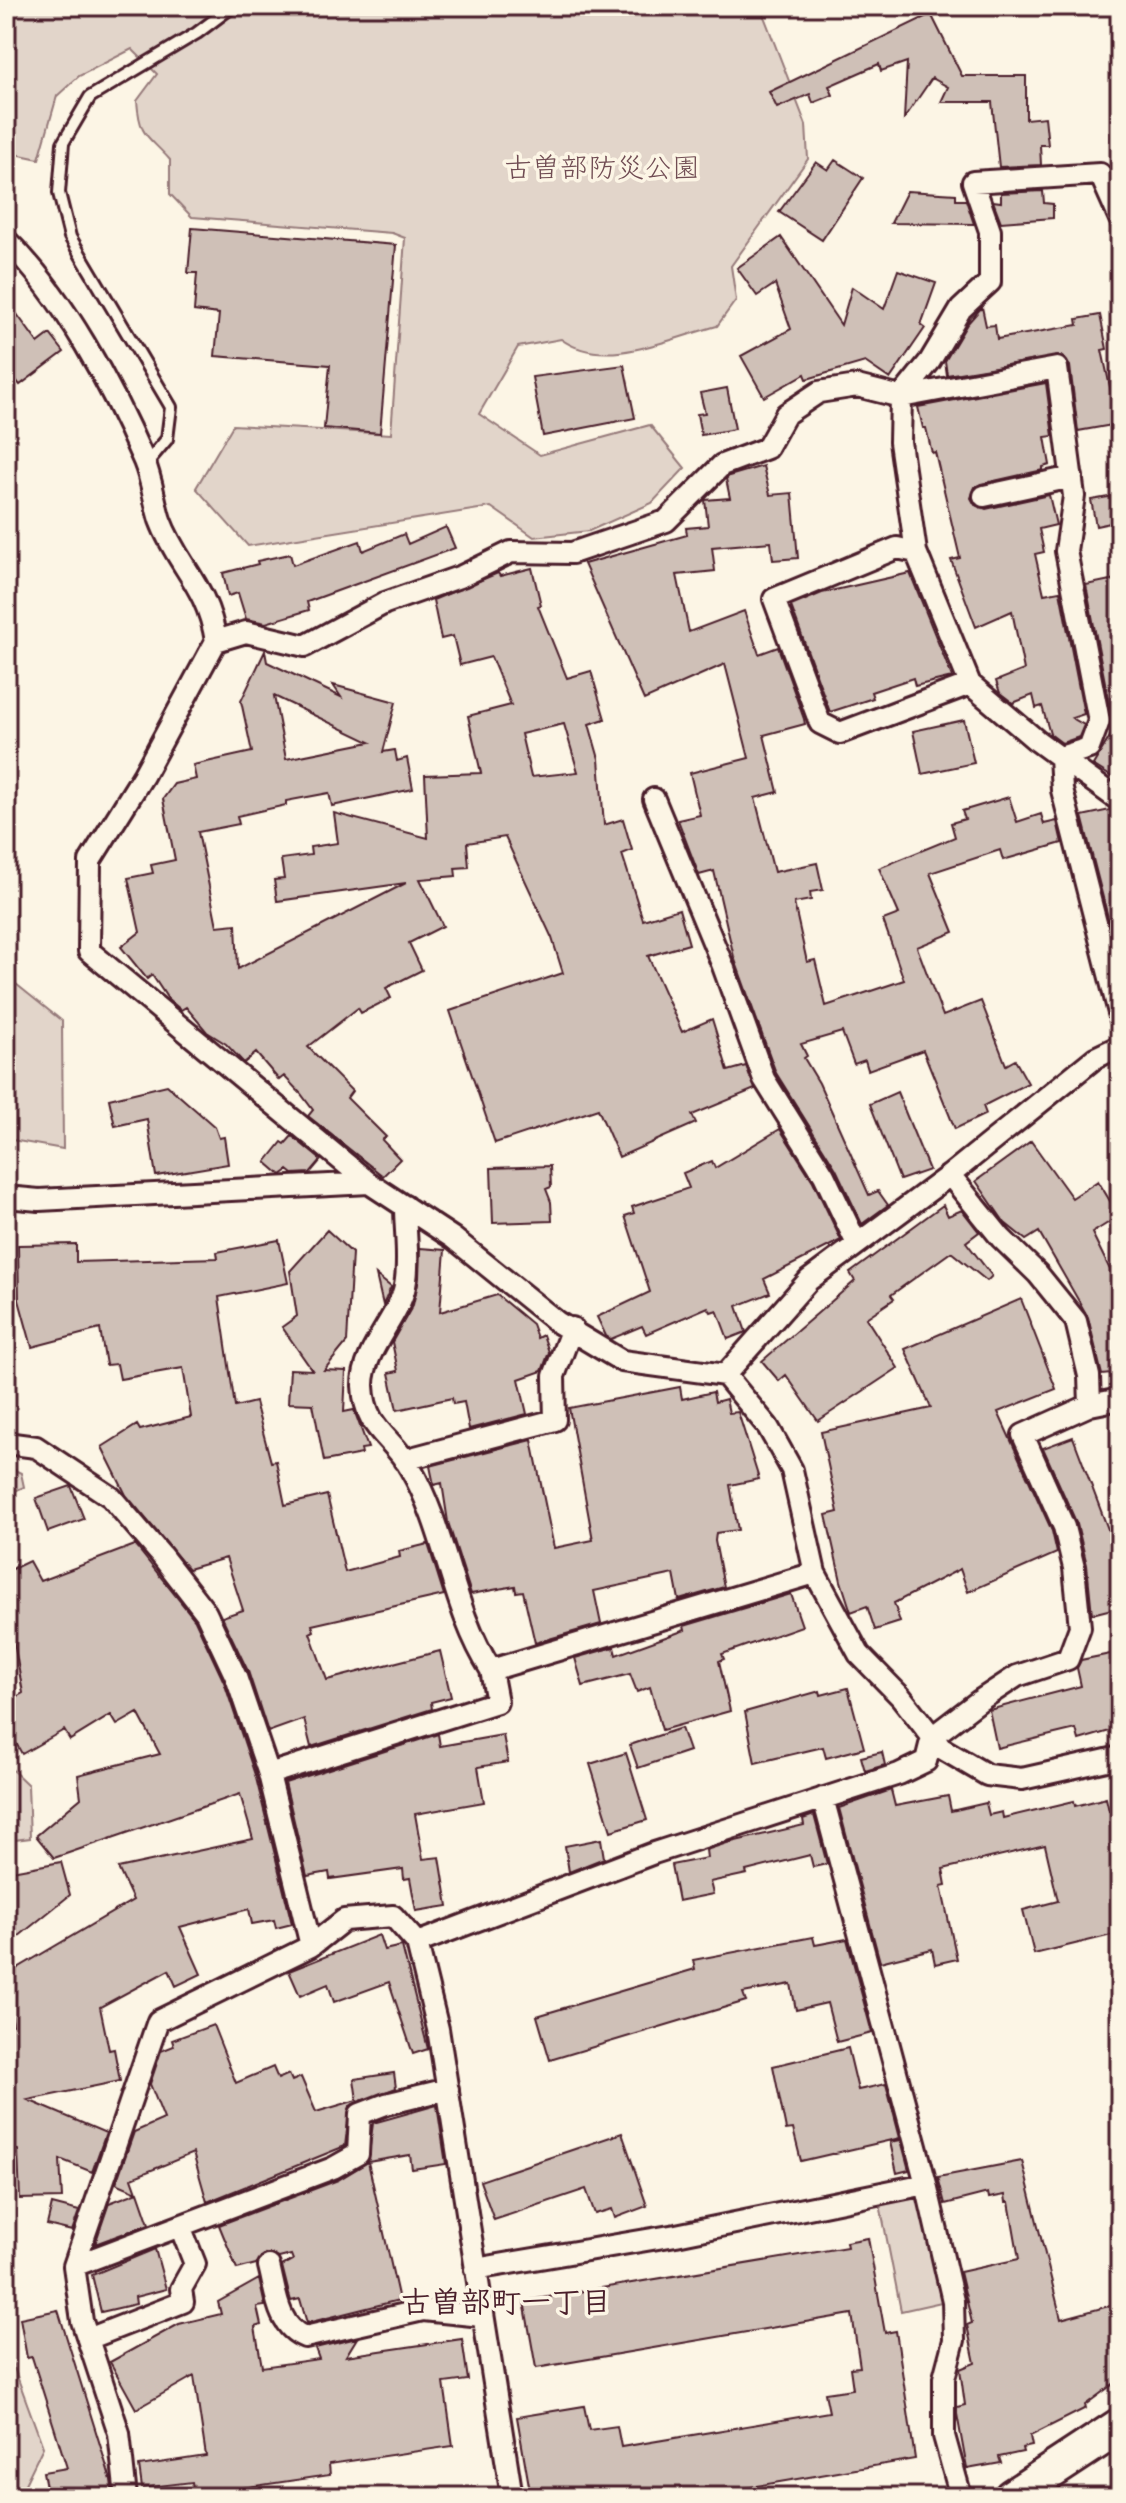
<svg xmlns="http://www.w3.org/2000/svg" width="1126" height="2503" viewBox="0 0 1126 2503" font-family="Dekko,'Klee One',sans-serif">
<rect width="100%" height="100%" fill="#fcf5e5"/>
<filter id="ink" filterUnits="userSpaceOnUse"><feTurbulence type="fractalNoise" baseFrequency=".0125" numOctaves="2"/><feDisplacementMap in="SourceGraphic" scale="16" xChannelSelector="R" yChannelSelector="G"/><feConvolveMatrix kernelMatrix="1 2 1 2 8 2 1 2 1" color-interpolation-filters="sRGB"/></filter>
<g filter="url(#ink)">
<path fill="#e2d5ca" stroke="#967a7a" stroke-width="2" d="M6,6H760L806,125L808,159L731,266L736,300L717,326C671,338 604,371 561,339L518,347L479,414L540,455L650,425L685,468L652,503L589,531L534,537L491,507L248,546L196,488L233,425L391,434L405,238L392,233L192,217L170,194V160C147,134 140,138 137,101L157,74L132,49L79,76L57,96L39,159L6,152Z
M6,976L62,1021L63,1149L6,1139Z
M6,1466L21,1473L24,1487L6,1495Z
M6,1764L28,1785L30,1838L6,1841Z
M926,2184L946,2301L901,2311L878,2194Z
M6,2346L43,2447L24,2486L6,2494Z"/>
<path fill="#cfc0b7" stroke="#4a1f2b" stroke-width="2" fill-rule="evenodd" d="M931,14L962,76H1026V119L1045,117L1048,145H1040L1041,165L999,167L992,102H941L948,87L932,78L904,119L907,62L881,71L879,64L829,86L833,95L813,103L810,94L777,108L769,92Z
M835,160L863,178L822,240L779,212L816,162L828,170Z
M907,191L956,194V200H966L974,224L891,223Z
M1043,191L1044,203L1053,204V218L1001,222L993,201L1001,202V193Z
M192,228L396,245L380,433L324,428L330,365L215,356L219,314L194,311L197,273H188Z
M781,237L841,325L852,287L884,309L898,270L936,283L921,325L925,328L890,379L865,362L807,379L805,374L764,397L741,356L791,329L775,284L757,296L737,268Z
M6,299L38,343L50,334L64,352L20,385L6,367Z
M982,307L986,326L995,325L997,339L1078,325L1077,319L1100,315L1107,349L1102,350L1118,424L1078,431L1070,366L1061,356L947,375L945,361L967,324Z
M624,365L635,418L543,436L532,377Z
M1046,383L1053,436L1045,437L1050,465L1043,467V470L981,484L975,487L971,498L975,505L986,509L1049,495L1056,525L1039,529L1044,552L1035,554L1044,594L1060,591L1084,714L1072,718L1084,725L1079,737L1062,743L1050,734L1042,706L1036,708L1033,695L1013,703L1000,693L996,681L1024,670L1012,611L976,627L951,560L960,558L935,452L932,453L926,428H923L918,407Z
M727,388L735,429L701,435L697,414L705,413L700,393Z
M763,466L770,495L792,493L798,558L773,560L771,542L712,547L715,571L677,575L689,632L744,611L759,654L778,647L804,719L805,724L764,735L778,792L755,798L774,872L817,863L823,890L810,892L811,900L794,903L807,962L815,960L826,1006L904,980L883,920L899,914L879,868L955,837L951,823L965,819L962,811L1009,797L1017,822L1041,814L1044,824L1057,821L1062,843L1003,860L1000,850L930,873L954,932L917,947L943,1016L981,1001L1006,1065L1015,1060L1028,1083L983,1106L986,1114L955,1129L923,1050L868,1070L865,1060L854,1064L842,1032L801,1044L807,1056L804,1058L819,1083L869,1195L878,1191L888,1205L862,1224L836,1169L776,1073L734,957L714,871L699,875L678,820L700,815L690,773L749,758L725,664L644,700L584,564L687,535L686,528L708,526L705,500L730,498L726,479L729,476Z
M1120,495V521L1096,526L1091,500Z
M446,527L455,548L307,602L309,610L266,623L246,619L238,593L228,596L223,573L258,564L257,561L290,554L293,565L360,541L363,551L404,534L408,544Z
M532,568L541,605L538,606L567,678L591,671L605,719L589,724L599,759L604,825L623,819L632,850L622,854L643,920L679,909L689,944L648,956L682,1032L712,1019L728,1071L746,1066L755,1089L692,1115L696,1123L619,1157L598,1109L495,1143L450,1011L563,973L552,938L505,837L467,843L469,867L455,868L456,876L420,879L443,926L409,943L422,970L386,988L391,998L361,1013L358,1008L308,1047L352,1091L347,1098L386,1137L382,1140L400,1159L383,1176L308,1116L313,1110L301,1094L284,1076L279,1080L256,1053L244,1063L226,1044L207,1032L186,1007L181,1010L168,999L152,975L147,979L121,947L140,932L128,878L153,873L151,865L175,860L163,799L174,784L196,779L193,765L252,752L241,701L265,651L267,662L341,697L333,685L396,702L383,752L395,750L397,761L407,758L413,789L332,806L329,793L286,801V805L237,816L239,824L198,832L217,926L236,924L238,969L406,883L277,901L274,880L284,879L281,859L311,855L310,847L338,843L334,813L428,838L425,775L481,773L468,716L511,705L491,657L460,665L453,636L441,639L433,600L498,573L500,576ZM274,696L370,742L286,759ZM564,724L578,772L531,777L521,734Z
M910,573L952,677L915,686L913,678L871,692L873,698L830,712L791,606L822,593Z
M1120,578V705L1110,708L1086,585Z
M964,720L974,763L922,774L913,731Z
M1120,720V782L1093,765Z
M1110,810L1120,814V825L1115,827L1120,850V964L1082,816Z
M167,1085L215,1127L219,1138L224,1137L228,1164L156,1176L147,1119L115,1126L109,1099Z
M897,1092L929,1170L900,1180L870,1104Z
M780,1129L813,1181L841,1240L764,1279L770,1293L737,1306L746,1332L728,1339L717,1310L711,1312L708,1307L646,1334L642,1326L611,1339L606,1336L597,1317L650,1292L625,1216L634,1213L632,1207L689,1188L683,1173L712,1161L715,1168Z
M292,1136L321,1160L310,1173L293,1174L288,1170L281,1175L266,1162L282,1142L285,1144Z
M1031,1141L1072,1198L1098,1181L1119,1216L1092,1233L1120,1290V1373L1102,1375L1088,1317L1039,1232L1026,1240L1005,1223L976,1181Z
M550,1166L551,1187L546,1189L551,1202L552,1221L493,1223L491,1168Z
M943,1205L948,1216L962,1210L979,1232L966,1242L992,1276L987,1281L951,1252L891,1295L894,1299L866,1318L898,1368L818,1421L786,1375L779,1381L762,1361L855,1281L850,1273Z
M327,1230L352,1253L347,1342L324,1370L346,1371L344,1412L354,1410L368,1448L361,1449L362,1454L324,1461L313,1404L288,1403L290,1369L312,1370L282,1327L297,1316L290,1271Z
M279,1240L288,1283L219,1297L235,1407L255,1402L271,1462L276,1461L285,1505L327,1495L345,1572L400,1557L399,1551L428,1544L444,1595L312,1625L314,1631L310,1633L327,1680L440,1651L451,1697L431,1702L432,1709L311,1747L304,1719L268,1732L248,1671L222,1617L243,1610L226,1558L188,1569L126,1495L102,1447L137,1425L140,1430L191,1417L183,1368L120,1379L117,1364L106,1365L100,1329L32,1347L19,1300L18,1245L76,1244V1262L218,1258L217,1252Z
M420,1248L445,1250L440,1312L497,1295L532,1324L537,1338L543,1335L549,1352L542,1371L519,1379L527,1414L469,1429L464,1402L453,1404L452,1398L397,1410L389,1373L398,1371L392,1342L413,1305L419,1278Z
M376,1275L391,1287L383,1305Z
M1021,1299L1056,1389L998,1412L1052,1531L1057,1553L968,1592L960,1569L894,1603L900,1622L875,1630L867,1606L851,1612L841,1581L826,1515L838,1512L821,1432L931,1408L905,1349Z
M680,1387L682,1399L713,1392L715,1402L726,1399L729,1413L738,1412L759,1479L730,1485L738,1530L716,1533L715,1541L724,1587L679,1600L674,1574L594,1591L601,1624L535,1643L523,1591L516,1592L515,1586L471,1594L448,1522L442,1483L434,1485L430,1466L532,1440L554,1548L593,1540L569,1408Z
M1073,1437L1120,1561V1607L1092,1614L1087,1565L1077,1524L1043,1448Z
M71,1486L84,1519L48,1532L36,1498Z
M135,1545L195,1620L224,1682L256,1778L292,1924L276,1928L274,1920L252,1924L249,1909L180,1927L201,1974L176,1986L169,1970L100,2007L109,2050L114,2049L120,2081L28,2100L106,2133L92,2172L60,2159L62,2198L20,2199L18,2150L6,2148V2026L13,2025L6,1975L133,1900L118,1868L253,1839L240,1794L54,1858L36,1836L81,1798L78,1775L160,1754L138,1713L117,1725L111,1715L70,1740L64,1730L22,1754L6,1725V1703L23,1693L10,1620L6,1622V1572L29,1561L40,1581Z
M791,1594L802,1626L722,1654L724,1659L719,1661L730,1711L662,1730L650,1687L637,1692L630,1674L583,1686L575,1658L614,1647L616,1655L685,1630L684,1626Z
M1120,1652V1728L1079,1740L1076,1729L997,1748L989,1710L1081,1686L1077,1668L1081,1660Z
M848,1688L864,1748L826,1758L823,1747L755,1763L745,1712L820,1691L821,1695Z
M681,1728L689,1751L638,1768L630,1745Z
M438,1734L440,1746L503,1735L508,1762L478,1767L484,1802L415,1814L423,1859L440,1857L448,1906L416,1911L410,1878L404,1879L403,1869L330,1879L329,1872L307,1876L285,1783Z
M882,1752L885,1765L865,1771L861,1757Z
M626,1753L647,1820L611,1831L590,1764Z
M891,1790L895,1806L948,1796L951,1811L986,1803L989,1815L1002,1812L1003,1818L1074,1801L1075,1806L1106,1798L1109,1811L1120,1808V1933L1034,1954L1023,1910L1058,1901L1045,1845L943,1869L946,1885L941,1886L957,1959L935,1964L932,1949L880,1962L839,1808Z
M814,1815L827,1864L813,1867L810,1855L746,1871L747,1874L710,1882L713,1894L678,1901L671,1865L707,1858L706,1850L727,1843L804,1825L803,1819Z
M601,1839L604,1858L569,1872L565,1846Z
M61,1862L70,1895L13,1941L6,1906V1872Z
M379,1935L384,1950L402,1946L428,2049L413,2054L389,1982L334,2002L328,1984L300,1996L289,1971Z
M813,1937L815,1945L847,1939L872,2033L837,2042L827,2003L796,2010L791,1984L743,1993L746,2001L550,2060L537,2016L695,1969L693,1960Z
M213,2025L236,2083L273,2067L278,2079L289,2074L292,2081L301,2077L316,2112L357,2100L354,2079L394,2073L396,2088L350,2106L345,2146L207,2202L193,2153L132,2178L137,2192L116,2183L134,2132L164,2119L150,2084L161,2051L174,2046L172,2040Z
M848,2048L858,2090L886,2084L900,2138L801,2161L793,2129L786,2130L773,2066Z
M437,2105L446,2164L412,2169L410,2155L368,2162L373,2123Z
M622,2133L647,2206L615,2218L612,2209L595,2214L586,2189L494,2220L480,2181Z
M901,2140L909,2170L897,2173L890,2142Z
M1022,2161L1061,2319L1120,2303V2379L1085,2405L1086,2408L1030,2436L1032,2446L1022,2448L1023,2452L999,2457L1001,2463L967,2469L957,2414V2407L965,2405L960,2369L975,2363L967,2325L972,2323L960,2272L1019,2259L1009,2202H1006L1005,2195L989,2198L988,2193L945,2204L938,2177Z
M368,2162L399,2300L307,2323L300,2299L291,2301L289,2294L282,2266L293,2260L291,2255L279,2258L265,2254L256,2264L237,2269L219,2225L338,2180Z
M138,2192L149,2224L95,2244L109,2203Z
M52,2204L79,2211L72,2231L47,2225Z
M868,2238L885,2333L896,2331L915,2459L692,2497H531L517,2417L584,2406L589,2430L617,2426L621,2447L829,2412L825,2393L853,2389L850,2368L860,2367L852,2314L536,2368L524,2301L847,2247L846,2242Z
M155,2249L166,2289L135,2297L136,2304L101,2312L92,2275Z
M259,2279L265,2306L257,2307L261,2325L255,2327L262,2367L319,2359L315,2348L357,2338L346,2356L462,2339L468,2380L444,2383L453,2446L329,2464L330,2475L194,2495L192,2482L142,2488L139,2466L206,2456L194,2376L136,2409L110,2362L179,2324L221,2314L218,2302Z
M58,2310L111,2480L113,2495L48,2497L43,2472L67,2468L32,2357L27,2358L20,2318Z"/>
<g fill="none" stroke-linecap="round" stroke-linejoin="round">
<defs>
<path id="lane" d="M146,464L167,439L171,407L70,237L59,193L63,143L90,97L197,33L233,6"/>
<path id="street" d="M1120,219L1100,174L973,182L990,231V282L961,309L930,361L901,397L900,442L916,552L970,684L1036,740L1120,801
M6,240C64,296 112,387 144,461C152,480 154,501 160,520C177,566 207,584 216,641L246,632L305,646L385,603L462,576L511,552L572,553L666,521L722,465L767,448L786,414L819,392L857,386L901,397L1057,368L1074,496L1066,551L1099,721L1089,748L1060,757L1062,790L1120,1017
M984,496L1072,477
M916,552L897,548L774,599L820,723L840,733L970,684
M216,641L143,776L90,861L89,951L369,1183L453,1238L557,1322L622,1361L725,1375L768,1427L792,1470L815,1573L859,1654L901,1697L941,1748L987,1775L1022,1779L1120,1757
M654,799L723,966L764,1079L824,1175L857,1244
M6,1197L39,1200L369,1183
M405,1206C405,1232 410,1261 405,1286C399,1317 362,1351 363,1386C365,1430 391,1435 410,1468C447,1531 451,1608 491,1670
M725,1375L809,1280L950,1175L1095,1058L1120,1046
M1090,1405L1120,1399
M6,1443L36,1447L111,1497L161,1555L206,1613L236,1677L269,1774
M404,1460L555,1420L554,1376L572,1328
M823,1798L926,2184L953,2301L954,2340L944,2378V2436L961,2497
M417,1943L654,1853L899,1774L926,1761L932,1737L979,1701L1017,1676L1068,1659L1080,1627L1074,1568L1064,1527L1023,1435L1090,1405L1089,1376L1076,1321L1038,1274L1001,1238L950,1175
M311,1946L269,1774L497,1702L491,1670L815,1573
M74,2266L333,2168L358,2154L360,2114L386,2104L448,2089
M269,2266C276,2292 277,2327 305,2337L423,2310L482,2316
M475,2269L676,2235L926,2184
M88,2339L183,2302L181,2289L195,2264L180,2226
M126,2497L119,2433L82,2321L74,2266L158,2021L311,1946L344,1920L393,1916L417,1943L438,2029L512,2497"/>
<path id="primary" d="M1012,2497L1120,2426"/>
</defs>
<use href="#lane" stroke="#4a1f2b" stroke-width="16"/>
<use href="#street" stroke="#4a1f2b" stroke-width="26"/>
<use href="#primary" stroke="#4a1f2b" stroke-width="40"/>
<use href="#lane" stroke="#fcf5e5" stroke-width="10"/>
<use href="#street" stroke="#fcf5e5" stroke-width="20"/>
<use href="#primary" stroke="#fcf5e5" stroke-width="34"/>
</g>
</g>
<g text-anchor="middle" stroke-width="7" stroke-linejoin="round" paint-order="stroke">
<g font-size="28" fill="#704c53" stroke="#fcf5e5">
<text x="602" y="177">古曽部防災公園</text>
</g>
<g font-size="30" font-weight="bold" fill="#4a1f2b" stroke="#fcf5e5">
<text x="506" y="2312">古曽部町一丁目</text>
</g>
</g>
<rect width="1126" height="2503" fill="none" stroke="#fcf5e5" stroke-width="32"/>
<rect x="16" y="16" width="1094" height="2471" fill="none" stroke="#4a1f2b" stroke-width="3" filter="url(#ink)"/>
</svg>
